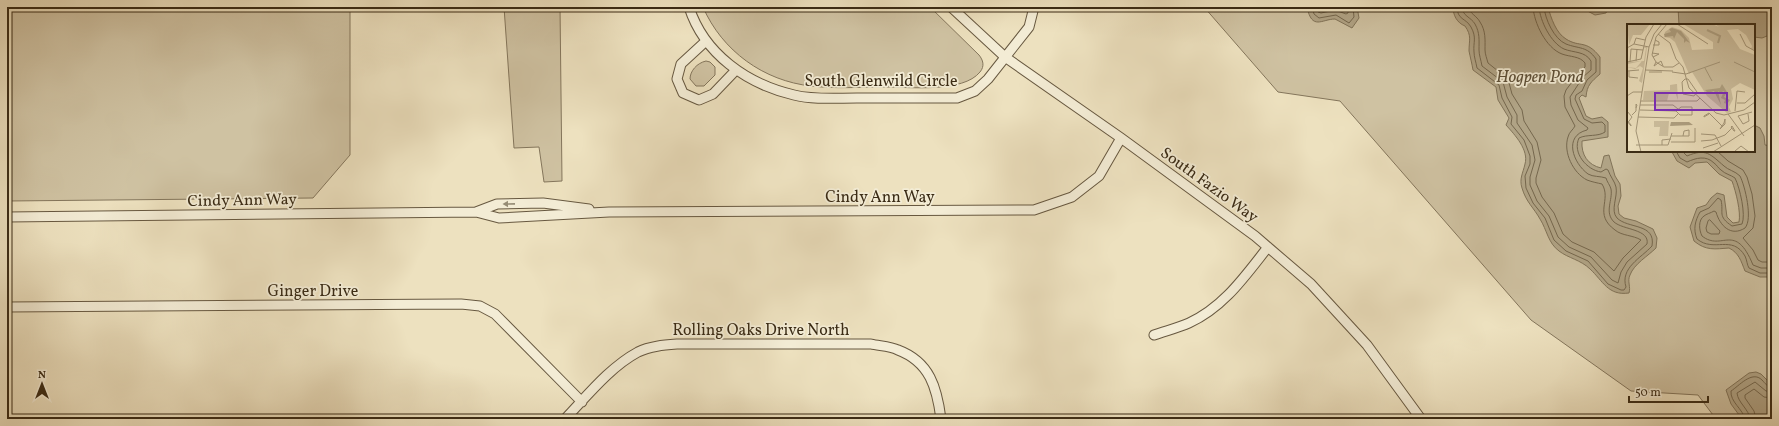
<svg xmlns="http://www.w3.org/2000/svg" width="1779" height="426" viewBox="0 0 1779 426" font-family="Vollkorn,serif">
<rect width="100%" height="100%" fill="#ede1bf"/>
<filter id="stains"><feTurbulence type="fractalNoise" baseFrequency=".005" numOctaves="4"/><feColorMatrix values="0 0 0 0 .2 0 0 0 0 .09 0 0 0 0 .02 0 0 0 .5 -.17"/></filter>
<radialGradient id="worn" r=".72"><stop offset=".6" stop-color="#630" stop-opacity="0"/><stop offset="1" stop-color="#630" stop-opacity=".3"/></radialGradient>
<path fill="#cfc2a2" stroke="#84765c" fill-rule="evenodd" d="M7,7H350V155L313,198L7,201Z
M504,7H560L562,181L544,182L539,147L514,148Z
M703,7H930L979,55C983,60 985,66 980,72C963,93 910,87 884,87C860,87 835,89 811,86C764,81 722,51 703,7Z
M1204,7H1772V419H1716L1698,395L1631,391L1531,320L1340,101L1278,92ZM1628,25H1754V151H1628Z
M706,61L710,62L715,67V75L704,86H696L690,79C690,71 697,63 706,61Z"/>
<path fill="#b0a385" stroke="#817358" d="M1307,7H1357L1359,18L1352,28L1335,19C1322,19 1312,31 1307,7Z
M1453,7H1548C1551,18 1556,33 1566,39C1580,48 1586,39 1600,57V74C1591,82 1587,85 1586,97L1582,95L1579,98L1586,116L1592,119L1602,117L1608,122V137L1582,141C1581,155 1588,165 1601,168L1604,156L1609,155L1615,176L1620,184L1621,196L1618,206L1619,214L1624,218L1636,221L1653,229L1657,238L1656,248C1648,256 1634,264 1630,275C1627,281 1631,287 1629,293C1608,296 1603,281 1590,269C1581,260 1568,258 1559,251C1548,243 1547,230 1540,219C1534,208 1526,202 1522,188C1519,179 1523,173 1525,164C1529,150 1515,135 1506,125L1509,118L1498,100L1496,87L1473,70C1472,64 1470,56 1469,51C1469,40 1472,36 1465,26C1457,23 1453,15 1453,7Z
M1580,7H1609L1606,13L1595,15Z
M1678,7H1772V34L1762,38L1754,37V25H1679Z
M1754,125L1760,128L1764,136L1765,145L1772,146V277H1760L1745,271C1741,261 1739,253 1729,248C1715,249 1706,251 1694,241L1690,227L1697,208L1706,205L1711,198L1717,193L1724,195L1727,217L1733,223L1739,222C1741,212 1736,192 1732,181L1719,174L1707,162L1695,163L1689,168L1677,161L1672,152L1668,151H1754Z
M1756,372L1761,374L1772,385V419H1742L1731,404L1726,390L1749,373Z"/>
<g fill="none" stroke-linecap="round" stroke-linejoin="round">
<path stroke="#75674d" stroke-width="1" d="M1312,7L1314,14L1319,18L1336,15L1349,23L1354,17L1353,7
M1317,7L1318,12L1321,13L1335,10L1346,14L1348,13V7
M1457,7C1457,20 1466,18 1471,27C1477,38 1473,42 1474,52C1474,57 1476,62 1477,68L1499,85L1502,98L1512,117L1511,124L1524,140L1530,156V164L1525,176L1526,188L1533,203L1545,218L1554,240L1566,251L1588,261L1608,284L1621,290H1624L1626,287C1620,268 1641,258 1652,246C1656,223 1628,229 1617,218C1610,210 1618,197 1616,187C1615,182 1610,176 1608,170L1606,169L1601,172C1587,170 1572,153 1579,138C1587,134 1598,137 1605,132V125L1602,122L1592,123L1584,119L1575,99L1576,95L1582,91L1587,80L1596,72V59C1587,46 1579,49 1566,44C1554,39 1545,19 1544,7
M1462,7C1462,16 1471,17 1475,24C1480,33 1479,40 1479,50C1479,55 1481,60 1482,66L1503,82L1507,97L1517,115V123L1532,145L1535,160L1530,177V185L1537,201L1549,216L1558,237L1569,247L1591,257L1612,280L1618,283L1621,272L1627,262L1647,244C1650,229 1623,230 1614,222C1604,212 1613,200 1611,189C1610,185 1607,182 1606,178C1600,176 1593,177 1588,174C1573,163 1563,136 1587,130L1588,128L1578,120L1571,105L1570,97L1583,77L1591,70V61C1585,51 1574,53 1564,49C1551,43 1540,21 1539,7
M1468,7C1469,13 1477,16 1480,22C1486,31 1485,40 1485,50C1485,54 1487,59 1488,63L1508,79L1512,94L1522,110L1524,121L1537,142L1541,160L1536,178V183L1542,197L1554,213L1563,234L1572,242L1594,252L1614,271L1623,258L1641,240C1633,235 1622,236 1615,230C1593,214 1612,200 1602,184C1598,183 1592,182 1587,180C1573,173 1563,152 1568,137C1569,132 1573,130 1575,126L1565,107L1564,96L1566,90L1578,74L1585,67V63C1580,56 1570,57 1562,54C1546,48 1534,23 1533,7
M1676,151L1680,158L1687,162C1696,158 1706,155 1714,163C1717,165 1718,168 1721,170C1725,174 1731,175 1735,178C1740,188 1746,215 1742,224L1732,226C1717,216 1724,213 1721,200L1718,198L1709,208L1700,212C1695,221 1693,229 1697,239C1714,253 1732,234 1745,256C1747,260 1747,265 1749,268L1760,273H1772
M1682,151L1687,156C1706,148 1710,154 1724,166C1728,170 1735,171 1740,176C1745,186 1753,219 1745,228C1731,237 1720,226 1716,212L1714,211C1711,213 1706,214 1704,216C1698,220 1699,230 1702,236C1722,252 1735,221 1753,265L1761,268H1772
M1717,151L1728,161L1743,170L1747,177L1752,194L1755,216L1753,228L1743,238L1753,250L1758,260L1762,262H1772
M1710,220L1720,231L1719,234H1711L1707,232L1706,228L1708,221Z
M1745,419C1743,409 1730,402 1731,391C1739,386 1752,370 1762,380C1765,383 1767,387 1772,387
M1750,419C1749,409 1738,403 1737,393L1755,382L1766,391L1772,392
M1756,419L1754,411L1745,398V395L1754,389L1764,397L1772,398"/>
<defs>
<path id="street" d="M689,7C704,54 747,84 794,95C814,100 836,98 857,98C891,98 924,98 957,98L975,91L988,79L1029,27L1034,7
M951,7L1005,57L1121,138L1255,236L1311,284L1367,345L1421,419
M706,41L681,64L677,79L683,93L699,100L713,94L736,70
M476,212L497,204L543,203L589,209
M7,217L476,212L499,218L609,212L1034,210L1072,197L1099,176L1121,138
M7,307L461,304L480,306L495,314L582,402
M1154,335C1165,331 1178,328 1189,323C1224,307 1245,276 1268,247
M565,419C587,396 610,367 638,352C650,346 665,345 678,344H871C879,346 890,346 898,350C930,362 937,388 941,419"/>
</defs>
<use href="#street" stroke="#675840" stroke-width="11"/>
<use href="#street" stroke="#f3ecd5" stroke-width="9"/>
</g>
<defs><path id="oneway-solid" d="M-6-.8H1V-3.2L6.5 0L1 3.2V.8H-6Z"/></defs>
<use fill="#968c75" href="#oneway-solid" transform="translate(509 204) rotate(179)"/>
<g text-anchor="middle" stroke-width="3.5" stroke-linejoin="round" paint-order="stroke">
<g font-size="16" fill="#3a2b15" stroke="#f3ecd5">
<text x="881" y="86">South Glenwild Circle</text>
<text transform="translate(1210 184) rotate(36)" y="6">South Fazio Way</text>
<text x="880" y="202">Cindy Ann Way</text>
<text transform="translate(242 199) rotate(-1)" y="6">Cindy Ann Way</text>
<text x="313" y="296">Ginger Drive</text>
<text x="761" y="335">Rolling Oaks Drive North</text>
</g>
<g font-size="17" font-style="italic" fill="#5d4f37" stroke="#f3ecd5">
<text x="1540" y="82">Hogpen Pond</text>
</g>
</g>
<g transform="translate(1627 24)">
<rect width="128" height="128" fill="#ede1bf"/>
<path d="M0,0H23L14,11H6L2,21ZM56,0H85L92,3L88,0H128V26L124,25L125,22L119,11L111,5L100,6L113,25L128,31V66L113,59L104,65L106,75L102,83L104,88L100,89L80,72L65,48L62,50L48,18L43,14L37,13L38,8L45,3L54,6L62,14L65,26L86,25V18ZM16,23H20L15,59L12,57L16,44L13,42L8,45L0,43L9,44L15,37L1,40L0,38L17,37L19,24ZM49,60H50L51,76L48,68L42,69L40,77L16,76L17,67L43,66V61ZM27,97H42L41,112H32L33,103H27Z" fill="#cfc2a2"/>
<path d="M45,4L54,7L63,19L59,17L57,19V15L50,8L47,15L46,12L38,13L37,10L44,8L42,5ZM95,60L100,68L97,73L103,76L100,80L97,79L98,76L94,74L97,67L93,69L91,67L94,81L87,67L81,69L78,66L93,64ZM44,98H62L66,101L43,102Z" fill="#b0a385"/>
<path fill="none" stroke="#b0a385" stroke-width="2" d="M80,6L93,12L91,19"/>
<path fill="none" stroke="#a5987b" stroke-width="1" d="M40,0L29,13L25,31L29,38L37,43H46L52,39M50,0L81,20M31,10L43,19L49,35L56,43L62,64L89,89L97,91L117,86L128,78M113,10L119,22L128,27M7,20L9,14L18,16M26,21H32V18L28,16M0,24L7,20L22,23M25,29L32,30L26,33M9,37L10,25M0,38L14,35L19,13L27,0M3,38L4,25L16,26M29,38L27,42L34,37L36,42M107,38L128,48M78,44L85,57M18,46L46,47M0,47L12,46M2,47V53L11,54M22,48H35M45,48L59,50L93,38M58,55H61L70,68L67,72L56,70L55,58ZM0,72L6,68H15M14,77H70L73,74M110,79H118L128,70M13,81H46L51,85M54,83H65V91H53L49,87ZM13,86L49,87M0,87L5,93L0,100M108,87L110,67L118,68M82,89L95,102M82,89V90L77,93V92ZM101,90L117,112M121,90L122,97L116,100L111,92L125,88M5,91L9,87V84L10,81L9,80V84M11,93L47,94L51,90M98,95V100L93,105L97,99ZM0,96L4,101V102L0,97ZM105,102L108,107H107L104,103ZM74,110L88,111L94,122M44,112H62V106L57,107L56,112M74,117L85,116L98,111L105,104M44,118H68V104M9,121H41L45,109M35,121V116L44,115M76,124L91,119M108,127L114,122L122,128M14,128L9,107L22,23L27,10L35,0M86,128L128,101"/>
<path fill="#7b2cbf" fill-opacity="0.15" stroke="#7b2cbf" stroke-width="2" d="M28,69H100V86H28Z"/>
<rect width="128" height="128" fill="none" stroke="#3a2b15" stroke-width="2"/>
</g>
<rect width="1779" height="426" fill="none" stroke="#ede1bf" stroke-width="24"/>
<rect x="8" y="8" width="1763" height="410" fill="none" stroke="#3a2b15" stroke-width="2"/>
<rect x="12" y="12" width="1755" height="402" fill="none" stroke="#3a2b15"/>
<g transform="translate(42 384)" stroke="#f3ecd5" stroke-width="3" paint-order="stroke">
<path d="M0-3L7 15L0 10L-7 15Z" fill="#3a2b15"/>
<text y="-6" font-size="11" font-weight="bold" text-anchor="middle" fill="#3a2b15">N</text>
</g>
<path d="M1629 396v6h79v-6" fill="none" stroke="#3a2b15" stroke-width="2"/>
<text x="1635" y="396" font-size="12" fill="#3a2b15" stroke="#f3ecd5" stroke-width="3" paint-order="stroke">50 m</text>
<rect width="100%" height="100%" filter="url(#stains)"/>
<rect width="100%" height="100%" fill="url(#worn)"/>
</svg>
